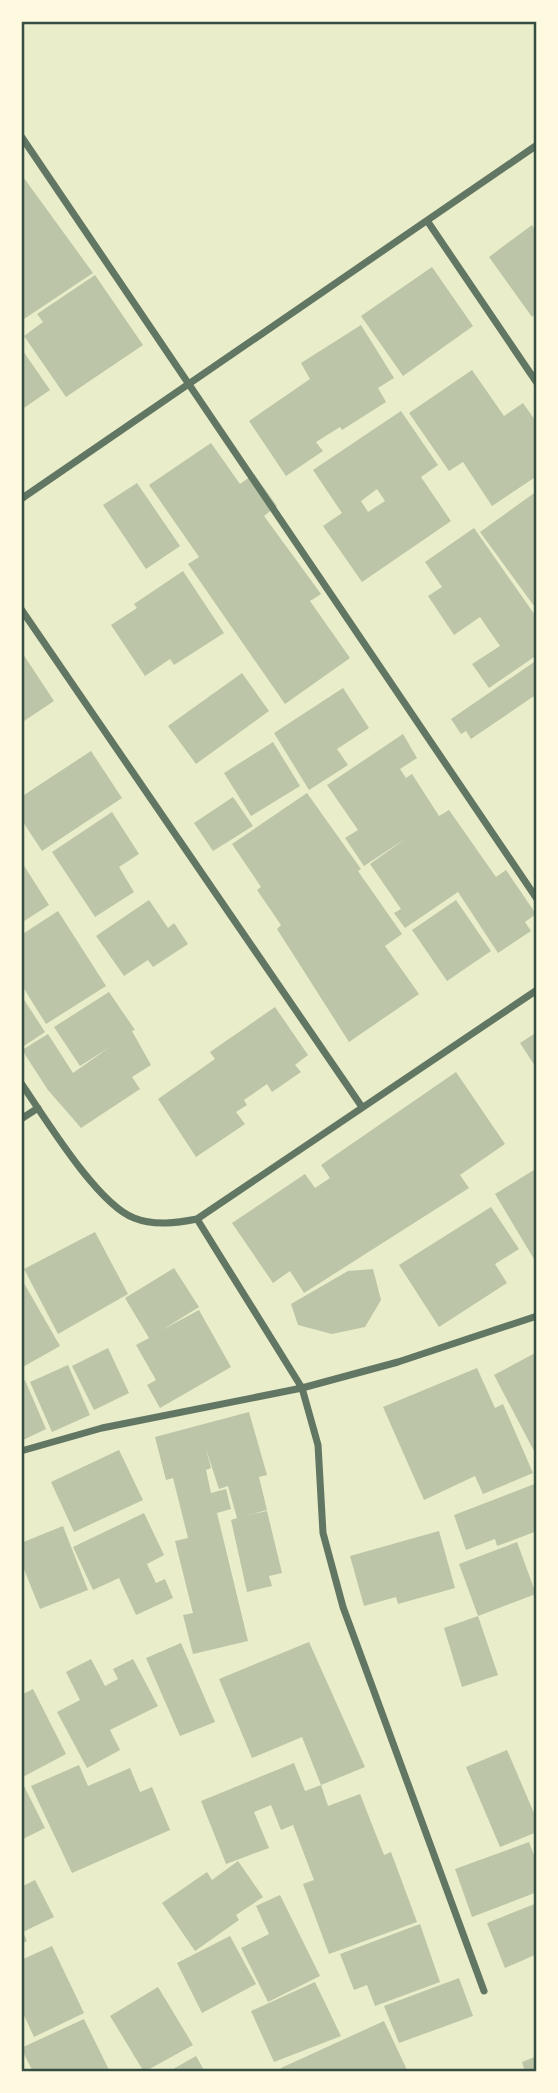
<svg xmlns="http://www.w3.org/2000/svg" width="558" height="2093" viewBox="0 0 558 2093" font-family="'Roboto Serif',serif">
<rect width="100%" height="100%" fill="#e9edc9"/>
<path fill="#bcc5a7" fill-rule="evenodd" d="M21,174L93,273L21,321Z
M532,225L537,233V313L532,317L489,257Z
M432,267L473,326L403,376L361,316Z
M95,275L143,345L66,397L24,336L43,322L37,314Z
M361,325L394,378L378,388L386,402L342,430L340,427L316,442L323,451L286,476L249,421L310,379L301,363Z
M21,348L50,390L21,410Z
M472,370L504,416L523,403L537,423V476L492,506L463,462L449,471L409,413Z
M401,411L438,465L421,477L451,521L362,582L323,526L342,513L313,470ZM377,489L385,501L368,512L361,501Z
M211,443L240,484L254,474L277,506L264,516L321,594L310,601L350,658L285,704L188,564L199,557L149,485Z
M137,483L180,546L146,569L103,505Z
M537,491V610L480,532Z
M474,528L537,618V655L489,688L472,664L500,646L480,617L454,635L428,596L442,587L425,562Z
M183,571L224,633L174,665L170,659L145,676L111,625L137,608L134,604Z
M23,654L54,701L21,723V656Z
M537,660V694L471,739L466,731L461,734L451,719Z
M242,673L269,711L196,764L168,726Z
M343,688L369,728L337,749L348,765L309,790L274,733Z
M403,734L417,758L400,769L406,778L412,774L439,816L449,810L496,877L506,870L536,914L525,922L531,931L498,953L458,892L405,928L394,913L401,909L370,864L408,837L364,866L345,838L358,830L327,785Z
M273,742L300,786L251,816L224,773Z
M91,751L122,798L42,851L21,819V797Z
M307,793L361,869L358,871L402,934L385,946L419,994L349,1042L277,929L281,925L257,890L261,887L232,844Z
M233,797L253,826L213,851L194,823Z
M112,812L139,854L119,867L134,892L95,917L52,852Z
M21,861L49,905L21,923Z
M149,900L168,928L174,923L188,944L153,967L148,960L124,976L96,936Z
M456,900L491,951L447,981L412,930Z
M58,911L106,986L46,1024L21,984V935Z
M109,992L135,1030L132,1031L151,1065L132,1077L140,1089L81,1128L48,1090L22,1050L48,1034L73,1073L110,1047L80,1066L54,1027Z
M21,995L45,1032L21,1048Z
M275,1007L308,1055L295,1065L301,1072L272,1092L267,1084L244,1100L247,1105L236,1112L245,1124L196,1157L158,1099L215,1059L210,1052Z
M537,1032V1069L520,1043Z
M456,1072L505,1144L460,1175L469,1188L304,1293L290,1271L273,1283L232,1223L305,1174L315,1188L330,1178L321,1165Z
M537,1168V1264L495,1194Z
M491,1207L519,1249L495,1264L507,1283L439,1327L399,1265Z
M95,1232L128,1294L58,1334L24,1269Z
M174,1268L199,1307L162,1330L199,1310L231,1367L160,1408L147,1385L156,1380L136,1345L149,1338L125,1298Z
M373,1269L381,1300L365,1327L332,1334L298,1325L291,1304L348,1271Z
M21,1278L60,1346L21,1368Z
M108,1348L129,1393L94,1410L72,1366Z
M537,1352V1449L534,1451L494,1375Z
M68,1365L90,1415L52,1432L30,1382Z
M477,1368L495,1408L503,1404L533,1473L483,1494L475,1476L424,1500L383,1407Z
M25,1380L46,1429L21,1441V1382Z
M249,1412L267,1475L259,1477L267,1510L248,1515L267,1511L282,1573L269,1576L272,1586L247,1592L231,1520L237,1518L228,1486L219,1489L206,1449L211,1468L206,1470L211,1493L226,1489L231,1509L217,1513L248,1641L193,1654L183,1615L193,1613L175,1541L188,1538L173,1478L166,1480L155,1437Z
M119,1450L143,1500L74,1532L51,1482Z
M537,1483V1531L497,1546L495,1539L466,1550L454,1515Z
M144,1513L164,1555L147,1564L156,1583L165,1579L173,1598L136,1615L119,1578L93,1590L73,1547Z
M63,1526L88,1590L40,1609L21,1562V1543Z
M439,1531L455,1588L398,1604L396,1597L364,1606L350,1556Z
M517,1542L536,1594L478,1616L459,1564Z
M478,1616L498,1675L462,1687L444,1628Z
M309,1642L365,1767L321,1785L302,1737L252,1758L219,1679Z
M181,1643L215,1722L180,1736L146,1658Z
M91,1659L105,1686L118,1679L113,1669L133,1659L158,1706L110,1730L120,1750L87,1768L57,1712L80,1700L66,1672Z
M33,1689L66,1754L21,1778V1695Z
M507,1750L537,1820V1832L500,1847L466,1767Z
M294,1763L305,1791L321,1785L328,1806L360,1794L384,1855L391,1852L417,1922L329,1954L303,1884L314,1880L293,1825L281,1830L271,1805L254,1812L269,1848L226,1864L201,1801Z
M79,1765L88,1786L130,1768L140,1792L152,1787L170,1830L72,1873L31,1786Z
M24,1786L45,1828L21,1840V1788Z
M529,1842L537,1863V1892L472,1917L455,1869Z
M238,1861L263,1897L236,1915L239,1920L195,1951L162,1903L207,1872L212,1880Z
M35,1880L54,1917L23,1932L27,1941L21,1944V1887Z
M280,1895L320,1976L268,2002L241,1948L269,1934L256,1906Z
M537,1903V1954L505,1968L487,1923Z
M420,1924L440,1982L375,2006L367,1985L354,1990L340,1954Z
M230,1936L256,1984L202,2013L177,1963Z
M52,1946L84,2013L34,2037L21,2009V1960Z
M459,1978L473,2016L399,2043L384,2006Z
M315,1982L341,2036L274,2062L251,2011Z
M158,1987L193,2045L144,2072L110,2016Z
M84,2019L110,2072H33L21,2048Z
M384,2021L408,2072H283L281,2068Z
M196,2056L205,2072H168Z
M537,2056V2072H525L522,2062Z"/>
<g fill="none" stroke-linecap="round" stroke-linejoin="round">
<path stroke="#617663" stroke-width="7" d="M21,136L537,899
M428,222L537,383
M21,499L537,145
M21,609L362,1107
M21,1083C45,1118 97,1204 134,1218C154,1226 177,1223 197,1219L302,1388L318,1445L323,1533L343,1607L484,1991
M21,1119L38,1108
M197,1219L537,990
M21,1451L102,1428L302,1388L398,1362L537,1316"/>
</g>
<rect width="558" height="2093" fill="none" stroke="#fefae0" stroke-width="46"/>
<rect x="23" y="23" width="512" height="2047" fill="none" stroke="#344e41" stroke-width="2.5"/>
</svg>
